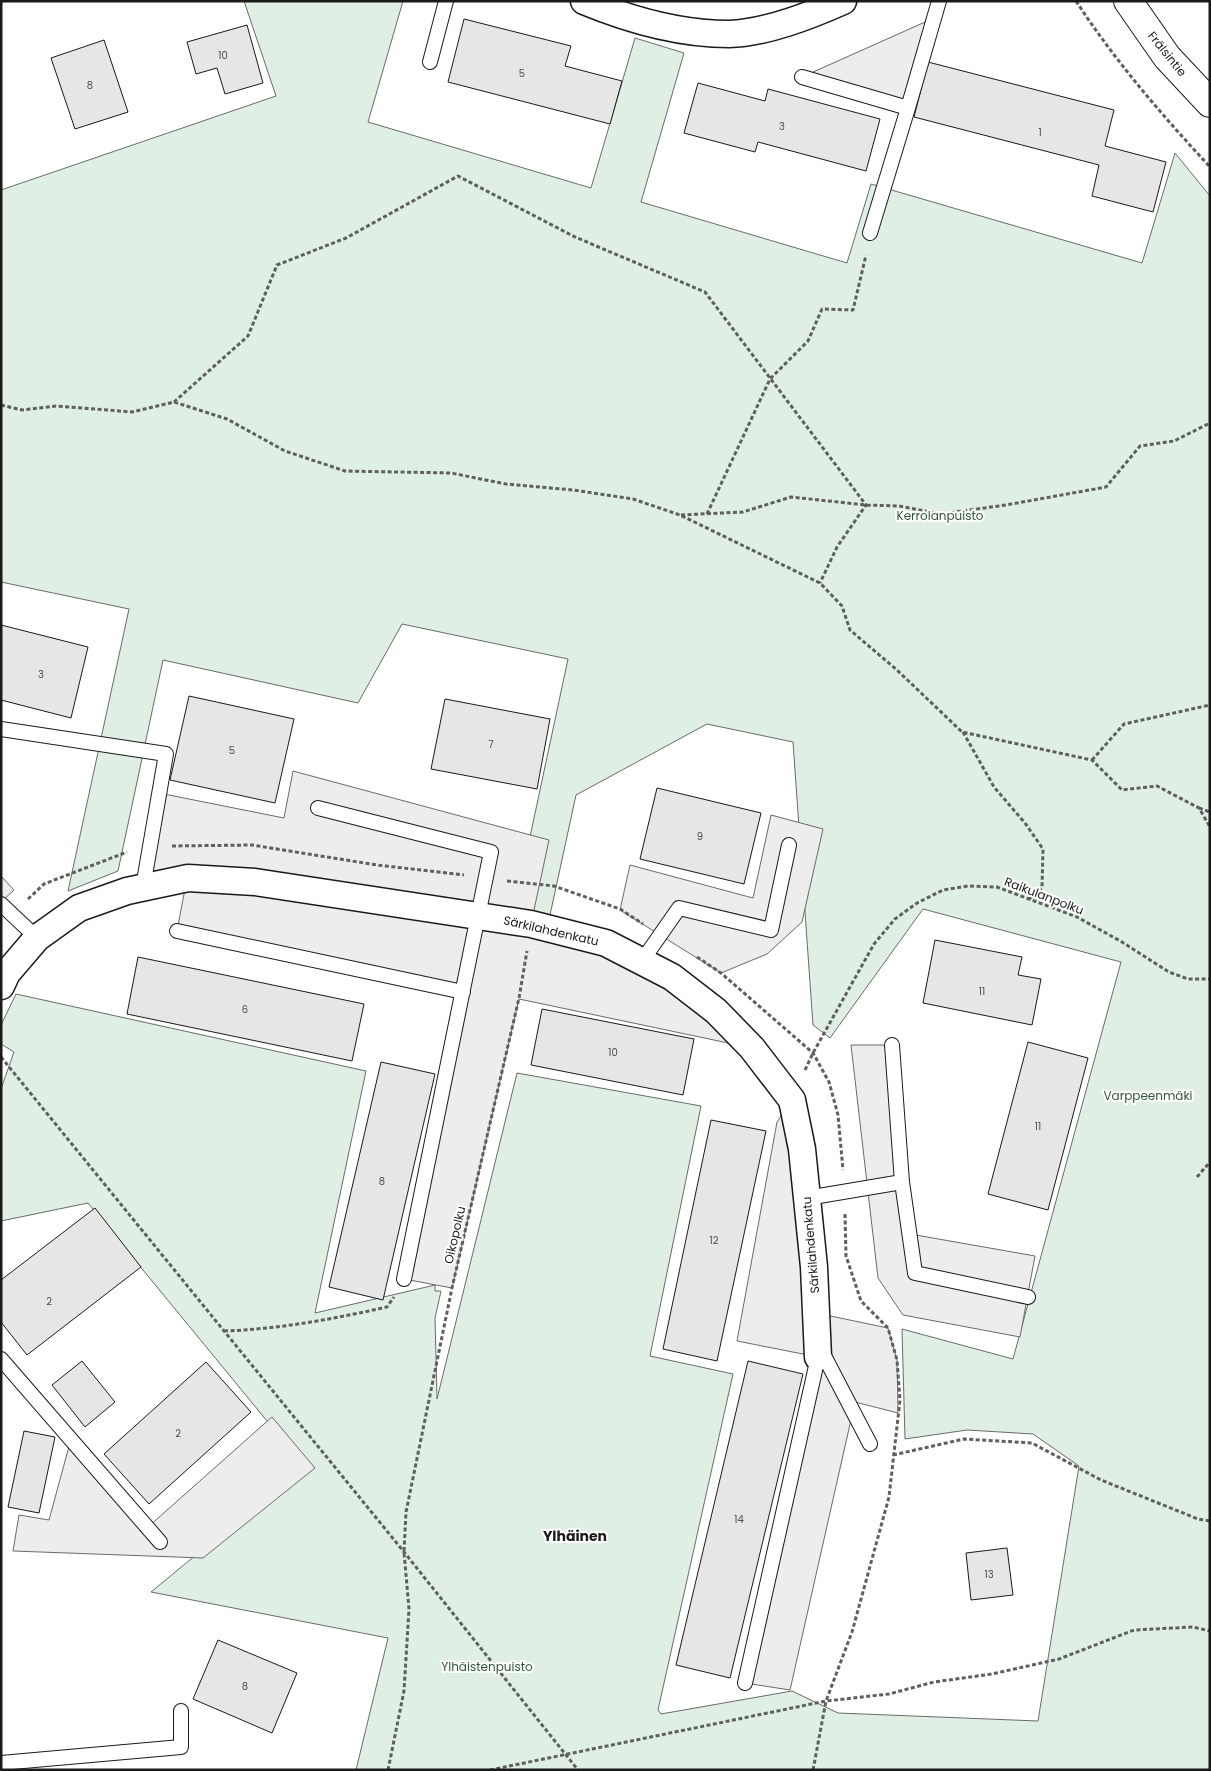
<svg xmlns="http://www.w3.org/2000/svg" width="1211" height="1771" viewBox="0 0 1211 1771" font-family="Poppins,sans-serif">
<rect width="100%" height="100%" fill="#fff"/>
<path fill="#e0efe3" stroke="#6a6a6a" d="M244,1H403L368,122L591,188L635,38L684,53L641,202L847,263L871,184L1142,263L1175,153L1210,196V1770H356L388,1638L151,1592L304,1466L88,1203L1,1221V1089L14,1052L1,1044V1025L16,994L366,1071L315,1313L435,1285V1291H441L435,1318L437,1399L517,1073L701,1106L650,1356L733,1374L658,1710L661,1714L792,1691L838,1713L1038,1721L1079,1466L1033,1434L967,1430L905,1439L902,1329L1013,1359L1121,962L923,909L830,1038L813,1025L793,742L707,724L576,795L550,915L515,907L568,659L402,624L358,703L163,660L118,871L68,891L129,609L1,582V190L276,96Z"/>
<path fill="#ededed" stroke="#6a6a6a" d="M934,18L908,108L802,77Z
M293,771L549,840L531,924L606,943L752,1048L519,999L452,1288L404,1279L462,992L177,931L187,878L143,887L159,793L284,818Z
M771,815L823,829L802,922L767,954L721,973L620,910L630,865L753,898Z
M1,876L14,890L1,902Z
M851,1045H892L910,1234L1035,1256L1020,1337L903,1315L878,1278Z
M792,1100L816,1313L888,1328L897,1360L898,1413L855,1402L790,1690L745,1683L818,1357L737,1341L777,1122Z
M272,1417L315,1468L203,1558L13,1551L19,1515L49,1520L71,1439L148,1527Z"/>
<path fill="#e6e6e6" stroke="#1a1a1a" d="M464,19L571,46L565,66L622,81L610,124L448,82Z
M247,25L263,83L225,94L217,68L196,74L187,42Z
M104,40L128,112L75,129L51,58Z
M928,62L1114,110L1105,146L1166,162L1153,212L1092,196L1099,165L914,117Z
M698,83L765,101L768,89L880,119L866,171L758,142L755,152L684,133Z
M1,625L88,647L71,718L1,700Z
M189,696L294,719L275,803L170,780Z
M445,699L550,719L537,789L431,769Z
M657,788L761,813L744,884L640,859Z
M935,940L1022,957L1018,975L1041,979L1032,1025L923,1003Z
M138,957L364,1004L352,1061L127,1014Z
M542,1009L694,1039L683,1095L531,1065Z
M1028,1042L1088,1058L1048,1210L988,1194Z
M381,1062L435,1074L383,1300L329,1287Z
M711,1120L766,1131L717,1361L663,1349Z
M95,1208L141,1267L27,1355L1,1322V1280Z
M82,1361L115,1402L85,1427L52,1385Z
M748,1361L803,1374L730,1678L676,1665Z
M206,1362L251,1412L149,1504L104,1454Z
M24,1431L55,1437L39,1513L8,1507Z
M1007,1548L1013,1595L971,1600L966,1553Z
M218,1640L297,1673L272,1733L193,1699Z"/>
<g fill="none" stroke-linecap="round" stroke-linejoin="round">
<defs>
<path id="service" d="M430,62L446,1
M802,77L908,108L939,1
M870,233L908,108
M1,729L166,754L143,887
M318,808L491,852L404,1279
M1,904L37,938
M177,931L463,992
M642,961L679,908L771,930L789,845
M892,1045L902,1182L915,1273L1028,1297
M807,1198L902,1182
M820,1348L870,1444
M1,1359L160,1542
M745,1683L818,1357
M1,1763L181,1747V1711"/>
<path id="minor" d="M584,1C630,20 680,34 729,34C766,33 809,16 843,1
M1,986L7,973L37,938L79,908L127,891L188,878L255,882L531,924L606,943L672,977L716,1011L752,1048L792,1100L802,1149L814,1267L818,1357"/>
<path id="tertiary" d="M1128,1L1167,57L1210,103"/>
</defs>
<use href="#service" stroke="#1a1a1a" stroke-width="16"/>
<use href="#minor" stroke="#1a1a1a" stroke-width="29"/>
<use href="#tertiary" stroke="#1a1a1a" stroke-width="30"/>
<path stroke="#5f5f5f" stroke-width="3" stroke-dasharray="4 2.5" stroke-linecap="butt" d="M1076,1C1115,61 1162,115 1210,167
M174,402L248,336L277,265L346,238L458,176L575,237L705,292L866,505L837,547L820,583
M1,405L22,410L56,406L132,412L174,402L227,419L285,451L345,471L451,473L506,484L573,490L633,499L680,515L820,583L842,606L850,630L897,670L962,732L1092,760L1122,790L1157,786L1199,808L1210,827
M707,514L770,379L808,341L822,309L853,310L866,255
M681,515L743,512L791,497L866,505L899,506L941,514L1006,505L1106,487L1140,446L1174,441L1210,423
M963,732L994,787L1025,823L1043,849L1042,888L1029,899
M1092,760L1124,724L1210,705
M1199,808L1210,812
M172,846L252,845L377,865L464,875
M507,881L554,886L620,909L643,924
M28,899L44,884L127,852
M697,957L721,973L813,1053L829,1082L838,1115L843,1170
M1,1057L404,1552L578,1770
M805,1070L813,1053L874,944L895,919L917,903L943,890L968,886L997,887L1077,917L1122,942L1169,972L1188,979H1210
M1197,1177L1210,1162
M224,1331C280,1329 333,1319 387,1307L394,1297
M893,1455L964,1439L1032,1443L1101,1480L1198,1519L1210,1521
M388,1770L404,1691L409,1609L404,1552L406,1512L452,1288L519,998L527,951
M490,1770L826,1701L889,1694L934,1682L992,1674L1059,1659L1134,1630L1193,1627L1210,1631
M813,1770L826,1701L852,1632L889,1497L900,1400L897,1360L888,1328L861,1301L846,1256L845,1214"/>
<use href="#service" stroke="#fff" stroke-width="14"/>
<use href="#minor" stroke="#fff" stroke-width="26"/>
<use href="#tertiary" stroke="#fff" stroke-width="28"/>
</g>
<g text-anchor="middle" stroke-width="4" stroke-linejoin="round" paint-order="stroke">
<g font-size="10" fill="#4d4d4d">
<text x="223" y="59">10</text>
<text x="522" y="77">5</text>
<text x="90" y="89">8</text>
<text x="782" y="130">3</text>
<text x="1040" y="136">1</text>
<text x="41" y="678">3</text>
<text x="491" y="748">7</text>
<text x="232" y="754">5</text>
<text x="700" y="840">9</text>
<text x="982" y="995">11</text>
<text x="245" y="1013">6</text>
<text x="613" y="1056">10</text>
<text x="1038" y="1130">11</text>
<text x="382" y="1185">8</text>
<text x="714" y="1244">12</text>
<text x="49" y="1305">2</text>
<text x="178" y="1437">2</text>
<text x="739" y="1523">14</text>
<text x="989" y="1578">13</text>
<text x="245" y="1690">8</text>
</g>
<g font-size="12" fill="#1a1a1a" stroke="#fff">
<text transform="translate(1167 54) rotate(51)" y="4">Frälsintie</text>
<text transform="translate(1044 896) rotate(21)" y="4">Raikulanpolku</text>
<text transform="translate(551 931) rotate(13)" y="4">Särkilahdenkatu</text>
<text transform="translate(455 1235) rotate(-77)" y="4">Oikopolku</text>
<text transform="translate(811 1245) rotate(-95)" y="4">Särkilahdenkatu</text>
</g>
<g font-size="12" fill="#2b5a34" stroke="#fff">
<text x="940" y="520">Kerrolanpuisto</text>
<text x="1148" y="1100">Varppeenmäki</text>
<text x="487" y="1671">Ylhäistenpuisto</text>
</g>
<g font-size="14" font-weight="bold" fill="#1a1a1a" stroke="#fff">
<text x="575" y="1541">Ylhäinen</text>
</g>
</g>
<rect width="1211" height="1771" fill="none" stroke="#1a1a1a" stroke-width="5"/>
</svg>
